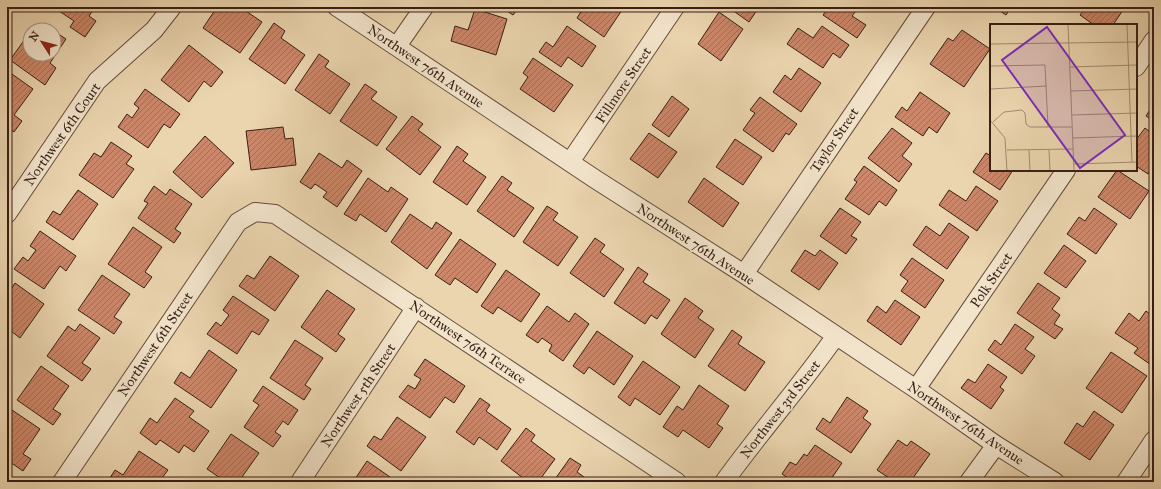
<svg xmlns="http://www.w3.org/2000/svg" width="1161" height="489" viewBox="0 0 1161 489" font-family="'IM FELL Great Primer',serif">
<defs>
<pattern id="building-hatch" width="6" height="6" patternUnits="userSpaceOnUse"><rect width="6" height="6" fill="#cc876a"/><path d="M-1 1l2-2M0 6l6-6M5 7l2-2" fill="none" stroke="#a66e56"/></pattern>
</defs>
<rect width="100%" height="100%" fill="#ebd5af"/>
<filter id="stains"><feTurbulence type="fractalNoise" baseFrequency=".005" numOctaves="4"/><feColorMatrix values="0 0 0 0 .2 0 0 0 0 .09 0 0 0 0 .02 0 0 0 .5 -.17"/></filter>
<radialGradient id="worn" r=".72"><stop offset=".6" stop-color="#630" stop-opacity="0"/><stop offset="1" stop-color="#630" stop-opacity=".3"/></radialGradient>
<path fill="url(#building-hatch)" stroke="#371f16" d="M53,7H95L89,16L96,21L85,37L70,27L74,21Z
M217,7H240L262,22L240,53L203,28Z
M501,7H519L513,15Z
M584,7H589L594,11L597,7H624L604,37L577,18Z
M728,7H759L749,22Z
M829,7H859L852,16L866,25L857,38L823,15Z
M994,7H1011L1006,15Z
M1086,7H1125L1113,25H1094L1080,15Z
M475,9L507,19L496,55L451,41L455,26L468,30Z
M719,12L743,29L721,61L698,44Z
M274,23L285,31L281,38L305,55L285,84L249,59Z
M46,25L53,30H42Z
M567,26L596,46L582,67L568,57L561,67L539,52L546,42L553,47Z
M822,26L849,45L840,58L833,53L823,68L787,44L798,28L813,38Z
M962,30L990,49L964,87L930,64L948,38L953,41Z
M54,31L66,39L50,63L56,68L45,85L10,60L30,32V54H54Z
M189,45L223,72L211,87L204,81L189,102L161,80Z
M319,54L329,61L325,67L350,84L330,114L295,90Z
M533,58L573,85L554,112L520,89L528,77L523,73Z
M799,68L821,83L801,112L773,92L785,75L791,80Z
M12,74L33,89L14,115L22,121L14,132L7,127V81Z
M365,84L377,92L371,99L397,117L377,146L340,121Z
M145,89L180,114L170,128L164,124L148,148L118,127L127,114L132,118L139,108L134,104Z
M920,92L950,113L937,133L929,127L923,136L895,117L902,107L907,111Z
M672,96L689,109L669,137L652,125Z
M760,97L797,124L789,135L786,133L773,152L743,130L755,113L750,110Z
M1153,105L1154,106V121L1146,116Z
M412,116L423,124L418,130L441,147L420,175L386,149Z
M283,127L285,139L293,138L296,165L251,170L246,131Z
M892,128L912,143L902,156L912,164L899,182L868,158Z
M1145,128L1154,135V166L1148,174L1136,166V140Z
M649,133L677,152L658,178L630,159Z
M205,136L234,163L202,198L173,172Z
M735,139L762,157L743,185L716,167Z
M111,142L132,156L126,164L134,169L113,198L79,175L94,153L101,157Z
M457,146L468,154L463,161L486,177L467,205L433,182Z
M319,153L342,168L347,160L362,171L337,207L323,197L327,192L315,184L311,189L300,182Z
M986,153L991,156V170H1013L1000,190L973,172Z
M864,166L897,190L886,206L879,201L869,215L845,199L857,182L854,180Z
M1117,170L1149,191L1130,219L1098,197Z
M502,176L512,183L507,190L534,208L514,237L477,211Z
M368,178L388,192L391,187L408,199L386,232L360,214L356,221L344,214Z
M704,178L739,203L723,227L688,202Z
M154,186L166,195L170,189L192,204L175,229L181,233L174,243L138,218L148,203L144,201Z
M976,186L998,201L977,231L939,205L949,190L966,201Z
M78,190L98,204L73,240L46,222L53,211L60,215Z
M547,206L558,213L553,220L578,237L558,266L523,242Z
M840,208L861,222L851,236L857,239L846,254L820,236Z
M1094,208L1117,224L1096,254L1067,234L1079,217L1085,221Z
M410,214L432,229L436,222L452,233L427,269L391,242Z
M949,223L969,237L947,269L913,245L926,226L940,236Z
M133,227L162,247L145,272L152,277L144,288L108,264Z
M40,231L76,256L66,271L60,266L44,289L14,269L23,257L28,261L36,250L30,246Z
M595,238L605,245L600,252L624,269L604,297L570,273Z
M460,239L496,264L477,293L455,278L450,285L435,275Z
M1064,245L1086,261L1066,288L1044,273Z
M805,250L815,256L820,250L838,263L819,290L791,271Z
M270,256L299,276L275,311L239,286L247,275L254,279Z
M912,258L944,280L925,308L901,291L908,281L900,275Z
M638,267L648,274L643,282L670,300L657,319L651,315L645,324L614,303Z
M506,270L540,294L521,322L498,307L493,314L481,306Z
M102,275L130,294L114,317L122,322L114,334L78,310Z
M15,283L44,304L20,338L7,328V295Z
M1038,283L1060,298L1052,309L1060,315L1054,324L1063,329L1055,339L1017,313Z
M327,290L355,309L338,334L345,339L336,352L301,327Z
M233,296L269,320L259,335L252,331L237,354L207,334L216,322L221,326L229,315L223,310Z
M685,298L703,311L698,318L714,329L695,358L661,334Z
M895,300L920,317L901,345L867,321L877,306L886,313Z
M547,306L569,322L575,313L589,324L563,361L549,351L552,345L542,338L538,343L526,335Z
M1146,311L1154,317V367L1134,353L1138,348L1115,333L1129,313L1139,321Z
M80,324L100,338L82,363L91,369L82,381L47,356L68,326L75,331Z
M1015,324L1034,337L1025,349L1035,356L1022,374L988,350L995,340L1001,345Z
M732,330L742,337L738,344L765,362L745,391L708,366Z
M597,331L633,356L614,385L589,367L584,374L573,366Z
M295,340L323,358L305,385L311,389L304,400L270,378Z
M209,350L237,370L211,408L174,383L181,372L190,378Z
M1111,352L1147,376L1122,413L1086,388Z
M425,359L465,386L454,403L445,397L430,418L399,397L408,385L415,389L421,379L414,375Z
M643,361L680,387L660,415L635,398L630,406L618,397Z
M988,364L1007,377L1000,387L1004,390L991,409L961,388L968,379L975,383Z
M41,366L69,386L53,409L61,414L53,425L17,400Z
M699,385L729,406L717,424L723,428L709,448L683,430L678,437L663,427L677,406L683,410Z
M263,386L298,410L288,425L283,421L275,432L281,436L273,447L244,427L259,405L253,401Z
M847,397L868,411L863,418L871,424L851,453L816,429L823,418L830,423Z
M175,398L194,411L189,417L209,431L194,452L184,445L179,453L160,440L156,445L140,433L150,418L157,423Z
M480,398L490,405L486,411L511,429L497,450L479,437L474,445L456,432Z
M12,410L40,429L23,454L31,459L23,471L7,460V416Z
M1094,411L1114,425L1090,460L1064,443L1077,423L1083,427Z
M397,417L426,437L401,471L367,446L374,436L381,440Z
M526,428L535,435L531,441L555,459L538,482H528L501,461Z
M231,434L259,453L242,477L249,482H226L207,469Z
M898,440L907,446L911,441L930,454L913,478L918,482H895L877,470Z
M815,445L842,463L829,482H794L782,474L790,462L796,465L804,454L807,456Z
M139,451L168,470L159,482L108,481L115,470L123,475Z
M570,458L581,465L577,472L591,482H553Z
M367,461L390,477L386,482H353Z
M202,477L209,482H199Z"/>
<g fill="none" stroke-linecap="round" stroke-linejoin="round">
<defs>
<path id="minor" d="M337,7L595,179L744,274L916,389L996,445L1055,482
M397,46L424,7
M1136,67L1154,40
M570,162L675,7
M7,214L97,81L154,30L172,7
M744,274L926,7
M916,389L1066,170
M62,482L238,222L255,212L275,214L677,482
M300,482L416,307
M724,482C760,432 800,387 835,337
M969,482L996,445
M1126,482L1154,440"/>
</defs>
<use href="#minor" stroke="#644c3c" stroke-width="20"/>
<use href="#minor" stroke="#f2e4cb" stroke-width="18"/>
</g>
<g text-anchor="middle" stroke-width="3.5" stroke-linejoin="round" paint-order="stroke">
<g font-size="14" fill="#371f16" stroke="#f2e4cb">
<text transform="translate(426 66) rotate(34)" y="5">Northwest 76th Avenue</text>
<text transform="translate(623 85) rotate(-56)" y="5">Fillmore Street</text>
<text transform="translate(62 134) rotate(-55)" y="5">Northwest 6th Court</text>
<text transform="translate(834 140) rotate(-56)" y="5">Taylor Street</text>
<text transform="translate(696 244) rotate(33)" y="5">Northwest 76th Avenue</text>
<text transform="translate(991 280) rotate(-56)" y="5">Polk Street</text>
<text transform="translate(468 342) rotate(34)" y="5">Northwest 76th Terrace</text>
<text transform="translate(155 344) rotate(-56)" y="5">Northwest 6th Street</text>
<text transform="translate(358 395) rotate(-56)" y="5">Northwest 5th Street</text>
<text transform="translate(780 409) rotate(-52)" y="5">Northwest 3rd Street</text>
<text transform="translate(966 423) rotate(34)" y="5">Northwest 76th Avenue</text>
</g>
</g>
<g transform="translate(990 24)">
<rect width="147" height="147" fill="#ebd5af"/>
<path fill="none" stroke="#a38c72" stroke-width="1" d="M78,0L84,147M137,0L142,138M0,20L147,18M0,42L55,41L58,103M80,43L147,41M0,65L57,62M80,67L147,65M82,91L147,89M0,96L15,114L17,147M3,98L14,88L32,86L35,89L36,100L40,103H82M83,114L147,112M17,126L83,125M39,126L40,147M59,126L60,147M84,140L147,138"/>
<path fill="#7b2cbf" fill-opacity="0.15" stroke="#7b2cbf" stroke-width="2" d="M57,3L135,111L90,144L12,36Z"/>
<rect width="147" height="147" fill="none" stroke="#371f16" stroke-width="2"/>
</g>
<rect width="1161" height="489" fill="none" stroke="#ebd5af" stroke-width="24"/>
<rect x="8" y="8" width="1145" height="473" fill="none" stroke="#371f16" stroke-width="2"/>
<rect x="12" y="12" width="1137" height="465" fill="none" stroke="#371f16"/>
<g transform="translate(42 42) rotate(306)"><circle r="19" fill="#f2e4cb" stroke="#a79583"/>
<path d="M0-3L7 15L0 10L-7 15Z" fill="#8f2418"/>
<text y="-6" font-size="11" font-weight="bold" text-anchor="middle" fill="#371f16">N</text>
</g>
<rect width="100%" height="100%" filter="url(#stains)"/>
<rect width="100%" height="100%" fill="url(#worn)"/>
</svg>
